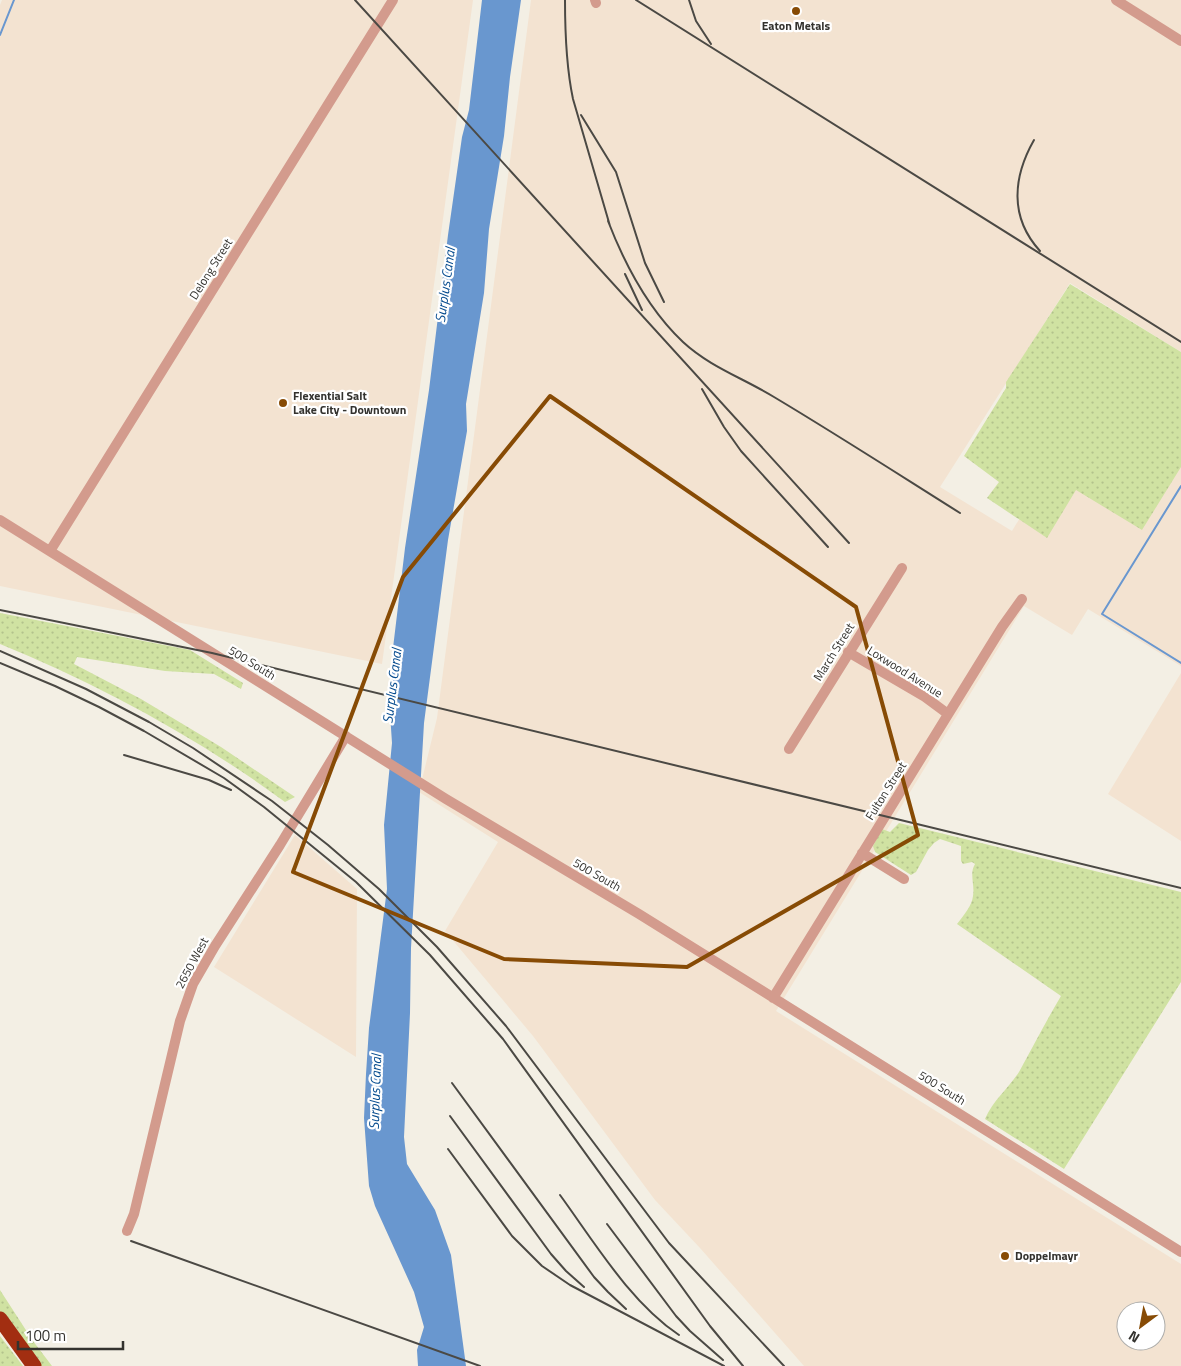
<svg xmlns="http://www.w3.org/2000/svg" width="1181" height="1366" viewBox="0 0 1181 1366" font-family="'Titillium Web',sans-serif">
<defs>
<pattern id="grass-dots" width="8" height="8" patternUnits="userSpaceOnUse" patternTransform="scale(1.25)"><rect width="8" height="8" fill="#d0e2a2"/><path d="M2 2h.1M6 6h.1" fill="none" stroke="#b3c28c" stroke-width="1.8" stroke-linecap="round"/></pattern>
</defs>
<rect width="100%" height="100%" fill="#f3efe4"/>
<path fill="#f3e3d1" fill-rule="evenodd" d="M2,0H473L382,664L0,586V5Z
M531,0H1181V352L1070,283L940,487L1012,531L1049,470L1181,455V666L1088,609L1072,635L1024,606L776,1011L1181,1264V1366H804L700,1248L655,1200L533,1036L445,931L498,842L419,792L437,718ZM1126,1311H1156V1341H1126Z
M1181,673V841L1108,794Z
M295,835L357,889L356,1057L214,967Z"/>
<path fill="url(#grass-dots)" d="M1070,284L1181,352V467L1142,530L1076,490L1047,538L987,498L999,482L964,456L1006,388V382Z
M0,613L190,650L243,683L241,689L214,674L165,671L77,657L74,664L141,699L221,747L295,797L285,802C198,738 100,685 0,644Z
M899,823L1181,892V982L1064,1169L985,1119C993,1100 1008,1089 1019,1072C1033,1047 1046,1021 1061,996L957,924C963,916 972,906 973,896C975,884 969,874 975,864L972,862L963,864L961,861V846L940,839L934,843L928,850L916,872L911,875L875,852L873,846L882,829L890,832Z
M0,1290L33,1341L52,1366H41L0,1313Z
M0,1336L23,1366H0Z"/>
<path fill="#6997cf" d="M482,0H521L510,77L504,136L489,229L484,293L466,404L467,431L448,540L424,723L411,948L410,1013L404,1137L407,1164L435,1210L451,1255L466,1366H418L417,1350L424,1327L414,1292L375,1206L369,1186L364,1118L366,1074L369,1028L387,889L384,825L392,743L390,713L393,648L405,548L429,390L448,235L462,137L469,110Z"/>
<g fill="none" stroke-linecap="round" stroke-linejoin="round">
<path stroke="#6997cf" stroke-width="2" d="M0,35L14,0
M1181,486L1102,614L1181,663"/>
<path stroke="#d39b8d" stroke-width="10" d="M595,0L596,3
M1116,0L1181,41
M0,520L446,799L639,914L1181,1252
M50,551L393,0
M848,652L925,697L948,714
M789,749L902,568
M862,853L904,879
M773,998L1002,627L1022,599
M127,1231L134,1214L180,1021L193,984L215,946L280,845L346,736"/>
<path stroke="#a22e11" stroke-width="15" d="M0,1319L34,1366"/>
<path stroke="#4b4944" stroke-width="2" d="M355,0L849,543
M565,0C565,34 566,66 573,99L610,226
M636,0L1181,342
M689,0L696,21L711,44
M581,115L616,172L645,263L664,302
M1034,140C1013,177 1009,217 1040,251
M608,221C625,265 648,309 683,342C710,367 743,378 774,397C836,434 898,474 960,513
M625,274L642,310
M702,389L724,427L741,451L828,547
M0,610L212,653L1181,888
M0,651L86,689L149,722L193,748L272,801L328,845L379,889L437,947L506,1026L669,1243L784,1366
M0,663L55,686L99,707L144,731L224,778L264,807L356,882L430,955L503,1039L710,1326L743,1366
M124,755L209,780L231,790
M452,1083L594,1277L608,1292L626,1309
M450,1116L551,1254L566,1271L584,1287
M448,1149L512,1236L542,1266L570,1285L724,1366
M560,1195C595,1243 630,1302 679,1335
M607,1224L676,1316L690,1331L723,1360
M131,1241L480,1366"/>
</g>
<path fill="none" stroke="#874b05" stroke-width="4" stroke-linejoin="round" d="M550,396L856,607L918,835L687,967L504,959L293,872L403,577Z"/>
<g fill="#874b05" stroke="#fff" stroke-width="2">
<circle cx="796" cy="11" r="5"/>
<circle cx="283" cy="403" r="5"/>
<circle cx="1005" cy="1256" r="5"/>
</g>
<g text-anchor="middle" stroke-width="4.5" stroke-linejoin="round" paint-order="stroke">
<g font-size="12" font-weight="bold" fill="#33322e" stroke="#fff" text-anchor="start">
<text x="796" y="30" text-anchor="middle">Eaton Metals</text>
<text x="293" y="400">Flexential Salt<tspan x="293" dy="14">Lake City - Downtown</tspan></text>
<text x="1015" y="1260">Doppelmayr</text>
</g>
<g font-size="12" fill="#33322e" stroke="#fff">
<text transform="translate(211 269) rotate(-58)" y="4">Delong Street</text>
<text transform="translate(834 652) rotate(-58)" y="4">March Street</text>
<text transform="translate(252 663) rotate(32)" y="4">500 South</text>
<text transform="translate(905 672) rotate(32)" y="4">Loxwood Avenue</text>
<text transform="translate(886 791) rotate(-58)" y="4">Fulton Street</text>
<text transform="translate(597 875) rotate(30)" y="4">500 South</text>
<text transform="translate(192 963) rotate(-62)" y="4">2650 West</text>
<text transform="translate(942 1088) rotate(32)" y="4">500 South</text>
</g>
<g font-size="14" font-style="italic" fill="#054b8e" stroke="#fff">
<text transform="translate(445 285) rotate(-82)" y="5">Surplus Canal</text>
<text transform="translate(392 686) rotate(-83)" y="5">Surplus Canal</text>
<text transform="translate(375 1092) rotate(-88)" y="5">Surplus Canal</text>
</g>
</g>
<g transform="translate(1141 1326) rotate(212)"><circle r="24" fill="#ffffff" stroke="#adadab"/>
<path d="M0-4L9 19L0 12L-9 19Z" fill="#874b05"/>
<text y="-8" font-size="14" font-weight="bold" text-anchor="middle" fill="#33322e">N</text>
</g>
<path d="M18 1341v8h105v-8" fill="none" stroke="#33322e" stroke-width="2.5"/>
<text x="25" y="1341" font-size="15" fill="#33322e" stroke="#ffffff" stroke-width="4" paint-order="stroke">100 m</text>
</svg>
